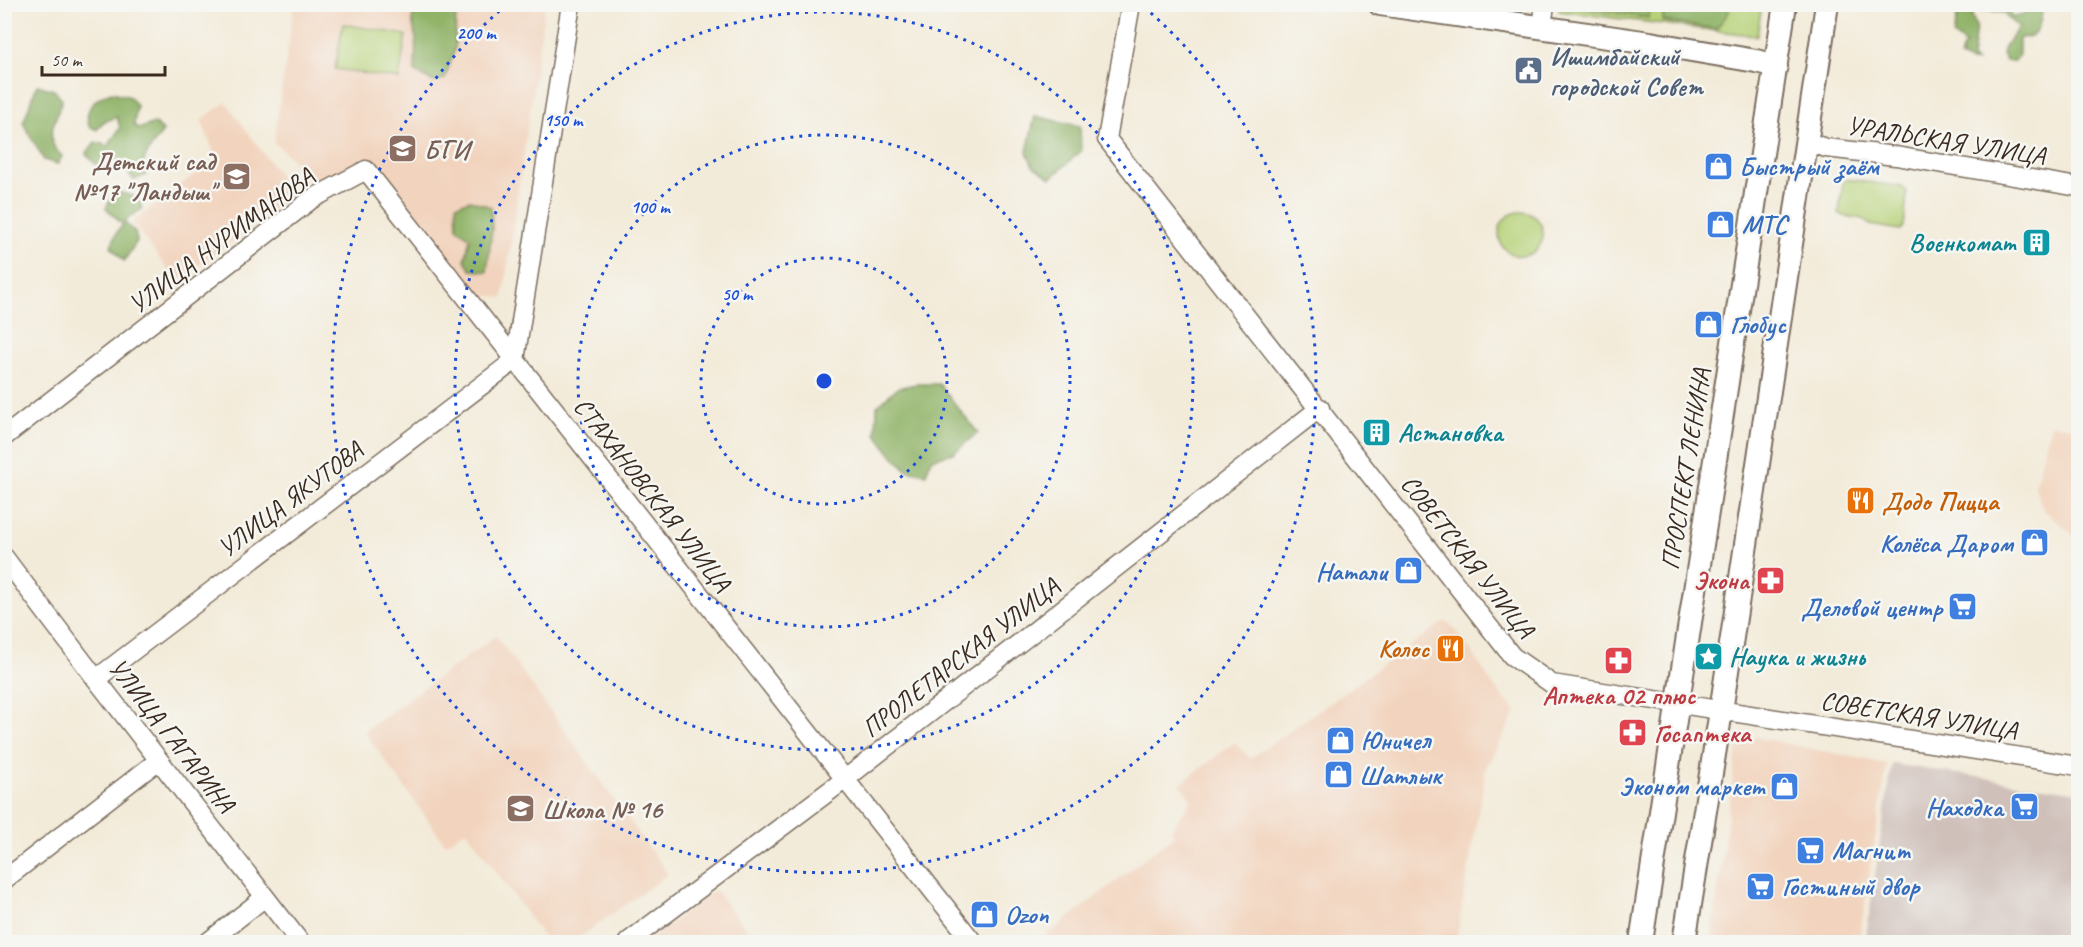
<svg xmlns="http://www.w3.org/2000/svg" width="2083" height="947" viewBox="0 0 2083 947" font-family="Caveat,sans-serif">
<rect width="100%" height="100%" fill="#f6f6f2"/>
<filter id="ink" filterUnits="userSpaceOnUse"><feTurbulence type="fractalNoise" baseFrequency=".0167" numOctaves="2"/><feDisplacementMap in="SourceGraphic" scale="12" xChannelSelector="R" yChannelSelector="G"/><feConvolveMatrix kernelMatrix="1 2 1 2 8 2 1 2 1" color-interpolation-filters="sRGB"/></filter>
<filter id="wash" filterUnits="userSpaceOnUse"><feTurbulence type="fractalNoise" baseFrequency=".008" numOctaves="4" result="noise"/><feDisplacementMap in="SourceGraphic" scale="24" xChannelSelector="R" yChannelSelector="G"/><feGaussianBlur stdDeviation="1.35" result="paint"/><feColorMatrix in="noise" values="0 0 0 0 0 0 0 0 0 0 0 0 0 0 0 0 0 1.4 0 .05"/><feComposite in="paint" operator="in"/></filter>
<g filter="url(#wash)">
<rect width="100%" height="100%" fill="#f3ebd9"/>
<path fill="#f2d4be" d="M294,5H545L503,298L468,292L363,156L320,186L274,142Z
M226,102L293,194L177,282L132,222L216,158L201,120Z
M2051,424L2078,428V539L2043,509L2035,487Z
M1445,621L1450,624L1473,653L1492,684L1516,712L1486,767L1456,942H1038L1175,835L1171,829L1192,801L1180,784L1235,742L1250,759Z
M496,636L668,874L573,942H547L466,830L445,844L364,731Z
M1739,734L1887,764L1859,942H1711Z
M715,890L757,942H644Z"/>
<path fill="#cfc0ba" d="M1892,764L2078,792V942H1865Z"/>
<path fill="#b6d177" stroke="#787e4a" stroke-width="1.5" d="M1560,4L1762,5L1757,36L1559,11Z
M343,24L406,35L399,79L335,69Z
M1847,179L1902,187L1907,192L1904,226L1900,230L1870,225L1864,219L1844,216L1839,213L1843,183Z
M1499 234a22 22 0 1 1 44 0a22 22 0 1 1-44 0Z"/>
<path fill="#90b368" stroke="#666e43" stroke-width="1.5" d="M416,4L456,5L455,48L445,79L434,82L415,72L416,39L412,20Z
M1651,5L1648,18L1571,7L1569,5Z
M1665,5H1728L1729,12L1716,29L1662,21Z
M1969,5H2008L2012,18L2037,8L2042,11C2042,18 2038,34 2029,37C2026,38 2023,37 2019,38V54L2015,61H2006L2002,54L2004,47L2019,27L2008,19L2004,13L1981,10L1974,6L1972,16L1976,26L1972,58L1976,62H1970L1960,57L1963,47L1966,45L1953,35L1958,12L1968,11Z
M37,85L54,90L62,99C57,121 41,139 62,156L58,164L44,160L23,123Z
M112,92L130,97L137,106L134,125L139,129L154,123L163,131C155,143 136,161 146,175L134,180L124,168C103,175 100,169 86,154L95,142L108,146L120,128L117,117L103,122L97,130L89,126C83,108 96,97 112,92Z
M1035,116L1080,126L1081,151L1051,178L1033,166L1027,152Z
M115,191L139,198L142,209L129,217L125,223L135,232L137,241L124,261L111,246L117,232L123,225L106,208Z
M470,200L491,207L492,229L487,272L471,270L465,260L470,238L457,228L456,205Z
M916,384H939L978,433L953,453L931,459L926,474L907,470L891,454L876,434L877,406L897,388Z"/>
</g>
<g filter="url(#ink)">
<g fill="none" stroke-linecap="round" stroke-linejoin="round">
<defs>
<path id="minor" d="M1131,4L1107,139L1512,656L1552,684L2078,766
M1542,28L1545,4
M1807,142L1826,148L1896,156L2078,187
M515,360L571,4
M4,437L312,199L366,170L973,942
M4,557L96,679L300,942
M96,679L515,360
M4,880L159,760
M208,942L265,897
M628,942L844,780L1320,408"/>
<path id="tertiary" d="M1380,4L1650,43L1756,61L1776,66
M1641,942L1785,4
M1684,942L1721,711L1827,4"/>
</defs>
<use href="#minor" stroke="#7b6e5f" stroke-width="21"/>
<use href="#tertiary" stroke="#7b6e5f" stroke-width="26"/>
<use href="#minor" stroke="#fff" stroke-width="18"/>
<use href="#tertiary" stroke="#fff" stroke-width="22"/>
</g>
</g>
<g fill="none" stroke="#1d4ed8" stroke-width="3" stroke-dasharray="3 6">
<circle cx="824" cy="381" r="123"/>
<circle cx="824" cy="381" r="246"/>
<circle cx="824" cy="381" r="369"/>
<path d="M1144 7A492 492 0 1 1 504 7"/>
</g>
<defs>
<symbol id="civic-square" viewBox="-11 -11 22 22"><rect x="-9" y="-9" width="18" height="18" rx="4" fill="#5c6f8a" stroke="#f6f6f2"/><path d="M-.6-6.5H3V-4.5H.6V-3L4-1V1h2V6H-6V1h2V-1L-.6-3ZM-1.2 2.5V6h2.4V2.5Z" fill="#fff"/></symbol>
<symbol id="school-square" viewBox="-11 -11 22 22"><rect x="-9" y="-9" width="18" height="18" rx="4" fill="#8d6e63" stroke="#f6f6f2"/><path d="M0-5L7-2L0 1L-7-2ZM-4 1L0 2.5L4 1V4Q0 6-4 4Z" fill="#fff"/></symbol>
<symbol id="shop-square" viewBox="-11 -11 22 22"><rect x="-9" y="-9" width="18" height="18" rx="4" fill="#3f7fe0" stroke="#f6f6f2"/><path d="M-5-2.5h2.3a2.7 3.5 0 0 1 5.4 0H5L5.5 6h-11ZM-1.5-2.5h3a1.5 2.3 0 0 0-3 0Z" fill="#fff"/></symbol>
<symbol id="building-square" viewBox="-11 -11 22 22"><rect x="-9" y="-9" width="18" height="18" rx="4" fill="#0f9aa8" stroke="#f6f6f2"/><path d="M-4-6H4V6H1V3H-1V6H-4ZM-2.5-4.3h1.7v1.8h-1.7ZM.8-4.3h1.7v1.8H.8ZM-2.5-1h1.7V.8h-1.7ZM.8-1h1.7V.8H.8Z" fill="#fff"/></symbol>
<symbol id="restaurant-square" viewBox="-11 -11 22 22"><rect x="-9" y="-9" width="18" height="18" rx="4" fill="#e8710a" stroke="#f6f6f2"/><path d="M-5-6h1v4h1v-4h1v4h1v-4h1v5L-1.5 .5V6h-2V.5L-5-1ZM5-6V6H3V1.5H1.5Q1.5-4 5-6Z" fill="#fff"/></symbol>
<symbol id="pharmacy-square" viewBox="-11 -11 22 22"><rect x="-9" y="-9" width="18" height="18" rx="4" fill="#e0444e" stroke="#f6f6f2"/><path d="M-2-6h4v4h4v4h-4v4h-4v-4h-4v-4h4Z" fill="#fff"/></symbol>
<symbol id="supermarket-square" viewBox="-11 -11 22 22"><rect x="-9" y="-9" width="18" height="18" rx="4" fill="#3f7fe0" stroke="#f6f6f2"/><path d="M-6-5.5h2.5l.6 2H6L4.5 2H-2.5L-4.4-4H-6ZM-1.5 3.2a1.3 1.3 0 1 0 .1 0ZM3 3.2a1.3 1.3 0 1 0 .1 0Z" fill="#fff"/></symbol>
<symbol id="sight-square" viewBox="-11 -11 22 22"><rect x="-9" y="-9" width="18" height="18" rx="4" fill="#0f9aa8" stroke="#f6f6f2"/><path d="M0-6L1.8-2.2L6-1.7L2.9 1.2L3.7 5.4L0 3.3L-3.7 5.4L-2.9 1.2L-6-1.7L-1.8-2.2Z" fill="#fff"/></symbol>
</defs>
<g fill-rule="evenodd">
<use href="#civic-square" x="1512" y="54" width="33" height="33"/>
<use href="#school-square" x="386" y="132" width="33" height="33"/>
<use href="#shop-square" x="1702" y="150" width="33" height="33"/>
<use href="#school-square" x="220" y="160" width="33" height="33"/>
<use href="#shop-square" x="1704" y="208" width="33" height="33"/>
<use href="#building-square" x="2020" y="226" width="33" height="33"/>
<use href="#shop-square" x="1692" y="308" width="33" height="33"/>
<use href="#building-square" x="1360" y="416" width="33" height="33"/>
<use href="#restaurant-square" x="1844" y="484" width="33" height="33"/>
<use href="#shop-square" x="2018" y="526" width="33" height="33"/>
<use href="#shop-square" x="1392" y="554" width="33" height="33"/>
<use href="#pharmacy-square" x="1754" y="564" width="33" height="33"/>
<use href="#supermarket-square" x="1946" y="590" width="33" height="33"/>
<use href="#restaurant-square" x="1434" y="632" width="33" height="33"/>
<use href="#sight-square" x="1692" y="640" width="33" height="33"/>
<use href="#pharmacy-square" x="1602" y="644" width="33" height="33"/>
<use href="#pharmacy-square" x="1616" y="716" width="33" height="33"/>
<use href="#shop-square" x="1324" y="724" width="33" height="33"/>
<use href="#shop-square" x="1322" y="758" width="33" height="33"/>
<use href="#shop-square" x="1768" y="770" width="33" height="33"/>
<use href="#supermarket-square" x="2008" y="790" width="33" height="33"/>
<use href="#school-square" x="504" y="792" width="33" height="33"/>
<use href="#supermarket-square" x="1794" y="834" width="33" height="33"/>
<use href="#supermarket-square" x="1744" y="870" width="33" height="33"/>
<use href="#shop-square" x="968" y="898" width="33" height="33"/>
</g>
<g text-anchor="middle" stroke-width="5" stroke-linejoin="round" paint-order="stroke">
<g font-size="26" font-weight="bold" fill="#4e5e75" stroke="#f6f6f2" text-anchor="start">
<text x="1550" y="65">Ишимбайский<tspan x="1550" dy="30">городской Совет</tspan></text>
</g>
<g font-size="26" fill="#3b2a1e" stroke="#f6f6f2">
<text transform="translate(1946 140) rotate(9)" y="9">УРАЛЬСКАЯ УЛИЦА</text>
<text transform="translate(221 240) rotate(-37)" y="9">УЛИЦА НУРИМАНОВА</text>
<text transform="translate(1685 469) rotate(-81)" y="9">ПРОСПЕКТ ЛЕНИНА</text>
<text transform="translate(653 494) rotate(52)" y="9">СТАХАНОВСКАЯ УЛИЦА</text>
<text transform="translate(290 499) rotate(-37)" y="9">УЛИЦА ЯКУТОВА</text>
<text transform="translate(1468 556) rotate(52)" y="9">СОВЕТСКАЯ УЛИЦА</text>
<text transform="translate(960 657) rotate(-38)" y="9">ПРОЛЕТАРСКАЯ УЛИЦА</text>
<text transform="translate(1919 715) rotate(9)" y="9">СОВЕТСКАЯ УЛИЦА</text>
<text transform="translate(172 735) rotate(52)" y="9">УЛИЦА ГАГАРИНА</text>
</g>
<g font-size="26" font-weight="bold" fill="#785e54" stroke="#f6f6f2" text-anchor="start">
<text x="424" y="158">БГИ</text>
<text x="215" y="170" text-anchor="end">Детский сад<tspan x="215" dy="30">№17 "Ландыш"</tspan></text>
<text x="542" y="818">Школа № 16</text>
</g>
<g font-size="26" font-weight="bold" fill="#366cbe" stroke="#f6f6f2" text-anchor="start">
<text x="1739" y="175">Быстрый заём</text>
<text x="1742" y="233">МТС</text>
<text x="1730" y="333">Глобус</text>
<text x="2013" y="552" text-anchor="end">Колёса Даром</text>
<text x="1387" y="580" text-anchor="end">Натали</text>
<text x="1942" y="616" text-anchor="end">Деловой центр</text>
<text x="1361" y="749">Юничел</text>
<text x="1359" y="784">Шатлык</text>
<text x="1764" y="795" text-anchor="end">Эконом маркет</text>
<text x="2003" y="816" text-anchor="end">Находка</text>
<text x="1832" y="859">Магнит</text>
<text x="1782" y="895">Гостиный двор</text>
<text x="1005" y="923">Ozon</text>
</g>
<g font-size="26" font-weight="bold" fill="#0d838f" stroke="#f6f6f2" text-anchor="start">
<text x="2015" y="251" text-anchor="end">Военкомат</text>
<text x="1398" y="441">Астановка</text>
<text x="1729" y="665">Наука и жизнь</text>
</g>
<g font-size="26" font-weight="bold" fill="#c56008" stroke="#f6f6f2" text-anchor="start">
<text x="1882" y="510">Додо Пицца</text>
<text x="1429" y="657" text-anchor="end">Колос</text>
</g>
<g font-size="26" font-weight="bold" fill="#be3a42" stroke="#f6f6f2" text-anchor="end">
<text x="1749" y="589">Экона</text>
<text x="1619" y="704" text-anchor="middle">Аптека 02 плюс</text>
<text x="1654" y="742" text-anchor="start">Госаптека</text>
</g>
</g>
<circle cx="824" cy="381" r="9" fill="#1d4ed8" stroke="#f6f6f2" stroke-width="3"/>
<g font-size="18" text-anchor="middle" font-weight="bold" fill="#1d4ed8" stroke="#f6f6f2" stroke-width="5" stroke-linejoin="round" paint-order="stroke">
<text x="476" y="39">200 m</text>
<text x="563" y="126">150 m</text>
<text x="650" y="213">100 m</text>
<text x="737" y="300">50 m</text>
</g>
<rect width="2083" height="947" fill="none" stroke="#f6f6f2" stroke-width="24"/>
<path d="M42 66v9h123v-9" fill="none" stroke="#3b2a1e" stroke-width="3"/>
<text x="51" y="66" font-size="18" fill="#3b2a1e" stroke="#f6f6f2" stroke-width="4.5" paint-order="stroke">50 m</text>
</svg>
